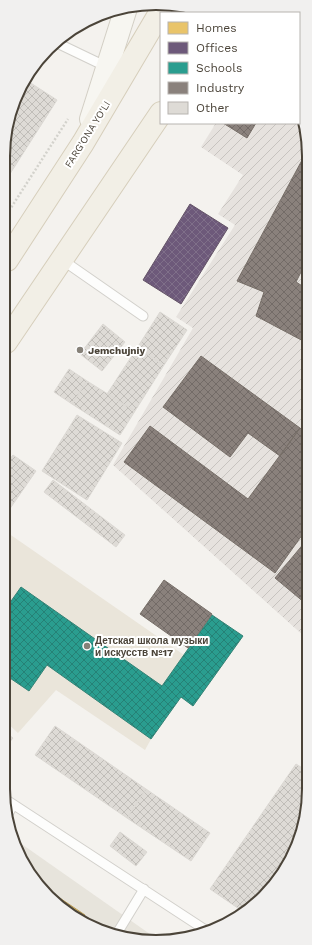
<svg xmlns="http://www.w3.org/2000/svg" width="312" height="945" viewBox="0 0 312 945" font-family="'Work Sans',sans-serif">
<defs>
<pattern id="industrial-furrows" width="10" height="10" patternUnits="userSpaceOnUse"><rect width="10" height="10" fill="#e6e2de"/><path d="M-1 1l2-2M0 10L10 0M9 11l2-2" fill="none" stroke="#c7c3bf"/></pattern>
<pattern id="homes-cross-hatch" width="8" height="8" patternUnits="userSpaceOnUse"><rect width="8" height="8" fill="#e9c46a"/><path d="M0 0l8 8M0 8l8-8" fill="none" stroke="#bfa158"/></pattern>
<pattern id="offices-cross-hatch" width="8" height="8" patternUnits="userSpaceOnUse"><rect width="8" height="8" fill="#6d597a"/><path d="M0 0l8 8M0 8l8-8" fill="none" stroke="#7f6f89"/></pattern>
<pattern id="schools-cross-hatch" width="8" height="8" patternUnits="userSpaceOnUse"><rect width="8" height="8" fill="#2a9d8f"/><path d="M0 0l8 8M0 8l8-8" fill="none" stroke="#268276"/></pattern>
<pattern id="industry-cross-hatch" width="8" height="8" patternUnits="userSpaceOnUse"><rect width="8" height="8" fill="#8a817c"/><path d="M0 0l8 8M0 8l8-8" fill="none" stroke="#736b67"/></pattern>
<pattern id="building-cross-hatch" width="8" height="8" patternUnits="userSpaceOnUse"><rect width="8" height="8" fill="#dedbd6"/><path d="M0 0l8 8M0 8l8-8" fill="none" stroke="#c0bdb8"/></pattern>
</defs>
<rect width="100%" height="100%" fill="#f4f2ee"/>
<path fill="#e7e4dc" d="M13,838L157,939L136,941L88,926L41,890L15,847Z"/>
<path fill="url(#industrial-furrows)" d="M299,107L308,136L305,637L113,465L193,328L176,317L235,225L218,214L243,175L201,147L216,123H299Z"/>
<path fill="#eae5da" d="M5,531L184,655L212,615L243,636L193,706L180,697L151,739L145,750L56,690L18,733L4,720Z"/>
<path fill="url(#homes-cross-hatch)" stroke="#ba9e5b" d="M36,882L85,915L81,921L41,890Z"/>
<path fill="url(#offices-cross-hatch)" stroke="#635366" d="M190,204L228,228L181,304L143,280Z"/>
<path fill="url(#schools-cross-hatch)" stroke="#348275" d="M21,587L162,686L212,615L243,636L193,706L181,697L151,739L47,665L29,691L4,674V611Z"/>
<path fill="url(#industry-cross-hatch)" stroke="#776f68" d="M223,123H256L247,138Z
M308,149L307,260L296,282L307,289V343L256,316L264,292L237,281Z
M201,356L300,428L280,456L248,433L230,457L163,407Z
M150,426L248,499L300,428L306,433L305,531L275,573L124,462Z
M305,542V603L275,578Z
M164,580L212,614L188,648L140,614Z"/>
<path fill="url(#building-cross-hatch)" stroke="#dcd9d4" d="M26,80L57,100L8,177V117Z
M160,312L187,330L164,365L137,348Z
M103,324L125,342L102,371L80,354Z
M137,348L164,365L135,411L107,394Z
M69,369L87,381L72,404L54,392Z
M87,381L135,411L120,435L72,404Z
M77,415L122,443L87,500L42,471Z
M13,455L36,471L9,510L5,508V465Z
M53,480L125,535L116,547L44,492Z
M55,726L146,789L127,818L35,755Z
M3,731L13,738L3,750Z
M296,764L304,769V828L294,851L266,892L245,913L210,889Z
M146,789L210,833L191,861L127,818Z
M120,832L147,852L136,866L110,846Z"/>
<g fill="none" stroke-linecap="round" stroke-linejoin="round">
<defs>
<path id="lane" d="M57,43L107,67
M61,259L143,316
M5,799L207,931
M8,814L13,805
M116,935L144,889"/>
<path id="secondary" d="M91,119L126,8"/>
<path id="primary" d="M7,260L83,143L164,6
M6,342L161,113"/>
</defs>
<use href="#lane" stroke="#d2d0cb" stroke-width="11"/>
<use href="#secondary" stroke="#d3cfc5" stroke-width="24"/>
<use href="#primary" stroke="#d6cebb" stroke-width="24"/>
<path stroke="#d3d2cc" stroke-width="2.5" stroke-dasharray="2 2" stroke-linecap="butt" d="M7,214L68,119"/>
<use href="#lane" stroke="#fdfdfc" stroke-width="9"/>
<use href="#secondary" stroke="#f7f6f1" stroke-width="22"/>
<use href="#primary" stroke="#f2efe6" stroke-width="22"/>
</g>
<g fill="#868178" stroke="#fff" stroke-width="1.5">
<circle cx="80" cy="350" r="4"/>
<circle cx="87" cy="646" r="4"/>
</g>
<g text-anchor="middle" stroke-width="4" stroke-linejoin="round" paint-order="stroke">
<g font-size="10" fill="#4b4439" stroke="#fff">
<text transform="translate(87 134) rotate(-58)" y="4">FARG'ONA YO'LI</text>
</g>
<g font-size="10" font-weight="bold" fill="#4b4439" stroke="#fff" text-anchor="start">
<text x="88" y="354">Jemchujniy</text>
<text x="95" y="644">Детская школа музыки<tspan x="95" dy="12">и искусств №17</tspan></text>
</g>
</g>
<path d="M0 0H312V945H0ZM156 10H156A146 146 0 0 1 302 156V789A146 146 0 0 1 156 935H156A146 146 0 0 1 10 789V156A146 146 0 0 1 156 10Z" fill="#f1f0ef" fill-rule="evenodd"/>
<path fill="none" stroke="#4b4439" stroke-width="2" d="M156 10H156A146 146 0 0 1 302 156V789A146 146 0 0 1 156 935H156A146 146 0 0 1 10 789V156A146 146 0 0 1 156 10Z"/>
<rect x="160" y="12" width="140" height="112" fill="#ffffff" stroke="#b7b4b0"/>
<rect x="168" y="22" width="20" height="12" fill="#e9c46a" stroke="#b7b4b0"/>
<text x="196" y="32" font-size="12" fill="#4b4439">Homes</text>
<rect x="168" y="42" width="20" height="12" fill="#6d597a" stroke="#b7b4b0"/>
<text x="196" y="52" font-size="12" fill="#4b4439">Offices</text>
<rect x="168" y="62" width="20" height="12" fill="#2a9d8f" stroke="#b7b4b0"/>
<text x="196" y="72" font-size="12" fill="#4b4439">Schools</text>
<rect x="168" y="82" width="20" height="12" fill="#8a817c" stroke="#b7b4b0"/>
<text x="196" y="92" font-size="12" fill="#4b4439">Industry</text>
<rect x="168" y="102" width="20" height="12" fill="#dedbd6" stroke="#b7b4b0"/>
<text x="196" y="112" font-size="12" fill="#4b4439">Other</text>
</svg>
